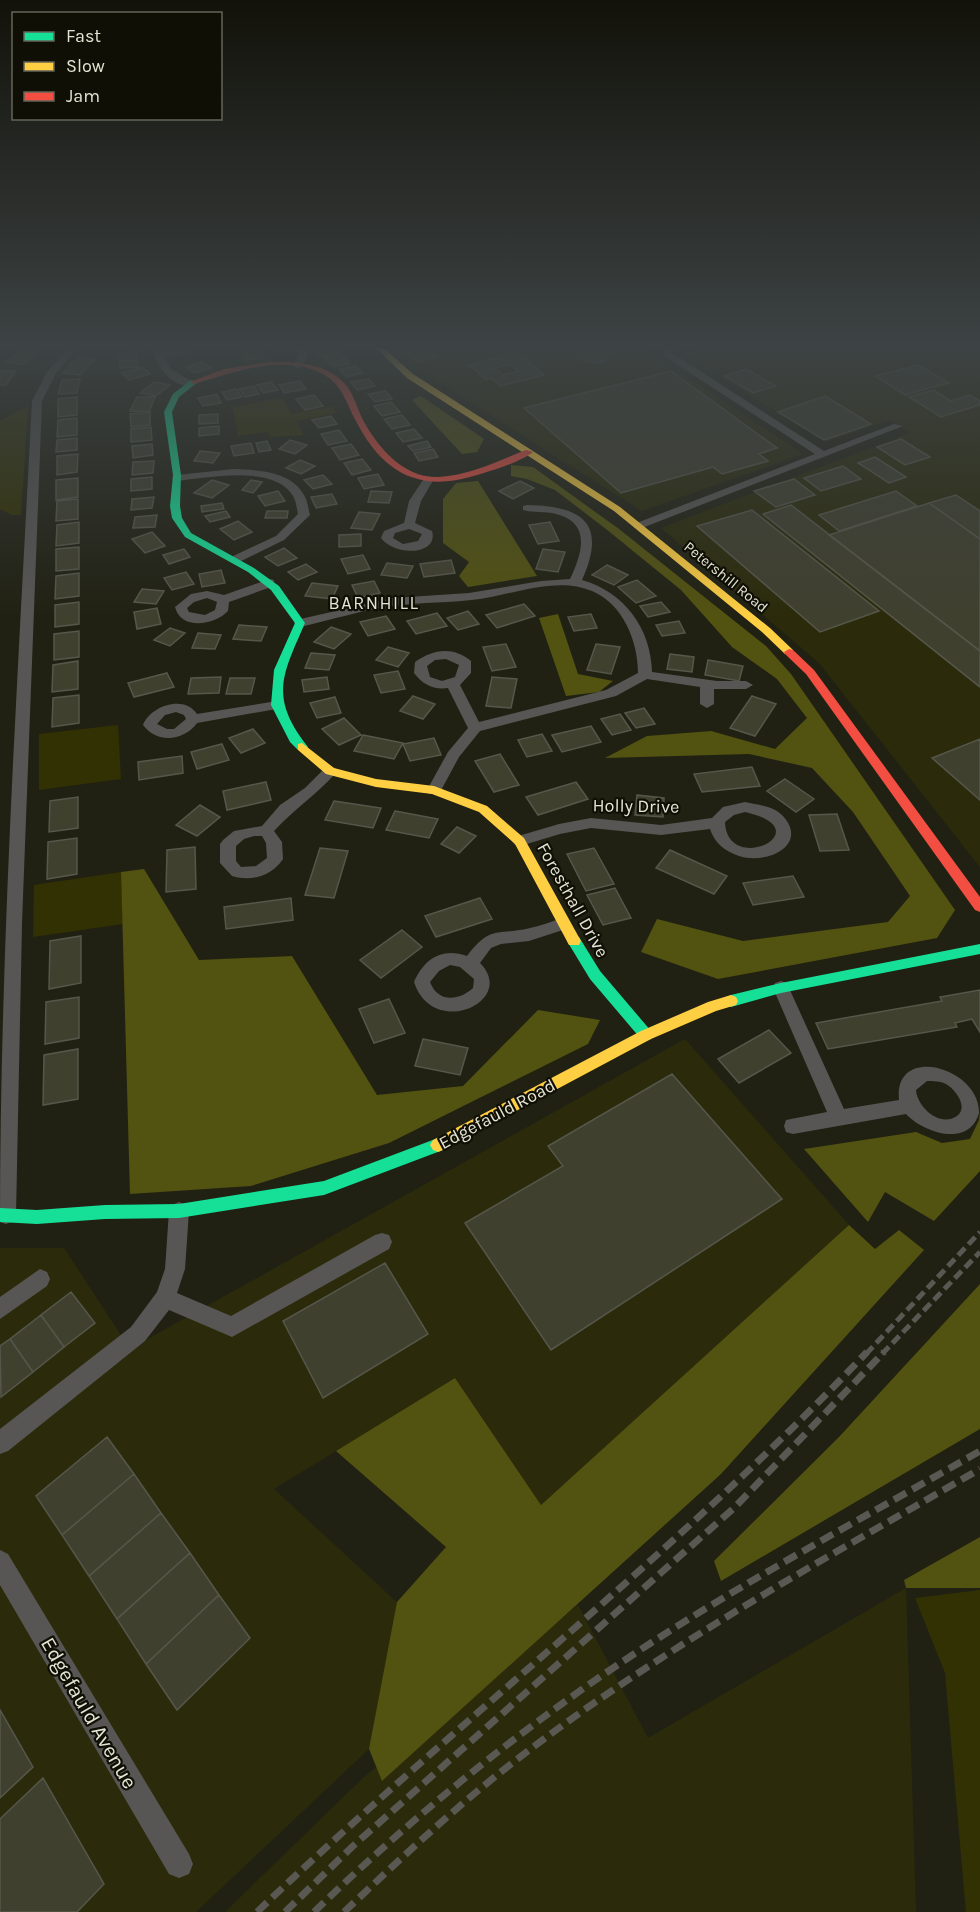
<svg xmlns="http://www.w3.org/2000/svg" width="980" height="1912" viewBox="0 0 980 1912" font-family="Karla,sans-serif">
<rect width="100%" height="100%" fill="#212113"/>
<path fill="#2b2b0b" d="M391,348H647L644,349L803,454L642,511L394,354Z
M718,348L980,349V867L819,663L661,528L910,433L890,420L826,442L682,353Z
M685,1039L849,1225L541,1505L455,1378L274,1489L449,1650L369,1749L196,1912H0V1248H64L130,1349Z
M906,1588L916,1912H225L364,1777L578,1605L648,1738Z"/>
<path fill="#323103" d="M282,398L292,414L333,406L336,413L296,421L304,435L270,437L268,432L238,436L233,407Z
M28,406L21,515H12L0,509V421Z
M118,725L121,779L39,790V734Z
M121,872L123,924L33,937L34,885Z
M980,1590V1912H966L945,1673L915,1598Z"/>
<path fill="#525211" d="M421,396L484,439L477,452L462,454L412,400Z
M511,465L533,467L619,529L766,646L791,674L955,910L937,938L718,979L641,952L657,919L743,941L888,922L910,896L853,812L812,768L749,754L605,758L647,736L711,731L775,749L807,718L777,679L732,647L681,590L606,529L555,490L527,479L511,476Z
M478,481L537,576L468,587L459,576L469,562L443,543V499L456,483Z
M558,614L578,674L613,681L599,692L566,696L539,618Z
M144,869L199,960L292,956L377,1095L463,1086L538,1010L600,1020L588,1044L389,1143L251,1186L130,1194L121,872Z
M980,1111V1171L934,1221L885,1192L868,1222L804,1149L916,1132L942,1143L970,1139L979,1120Z
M849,1225L875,1249L899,1230L924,1250L721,1474L382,1781L369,1749L397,1602L446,1547L336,1451L455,1378L541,1505Z
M980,1284V1429L721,1581L714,1561L839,1437Z
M980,1537V1588H906L904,1580Z"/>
<path fill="#40402f" stroke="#56574b" stroke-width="1.5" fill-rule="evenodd" d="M314,348H333L338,354L321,357Z
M403,348H423L437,356L420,362L398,350Z
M568,348H594L605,349L610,353L605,361L598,363L581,360L575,357L578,351Z
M22,350L38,352L22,365L6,362Z
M261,350L264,358L246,360L243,352Z
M138,352V359L120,360V354Z
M519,353L544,375L500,386L492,378L486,380L469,365ZM510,364L518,371L503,375L495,368Z
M342,355L349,364L332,367L325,358Z
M78,357L95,359L80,375L63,373Z
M138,360V367L120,368V362Z
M202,362L211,368L194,373L186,367Z
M918,365L949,383L905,395L875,376Z
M356,366L363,373L346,377L340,369Z
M143,367L150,374L129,380L122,373Z
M746,369L776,386L753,393L724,376Z
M0,371H16L6,385H0Z
M671,371L777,448L759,454L768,461L722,474L713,467L621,493L524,408Z
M80,379L77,393L58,394L62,380Z
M369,379L375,386L357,390L351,382Z
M300,381L306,389L284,393L279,385Z
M154,382L170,385L156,396L140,393Z
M271,382L278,390L263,393L257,385Z
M254,386L259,394L245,397L239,389Z
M236,389L242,397L227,400L222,392Z
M933,390L951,401L970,395L980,401V405L941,417L909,397Z
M386,391L392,399L375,402L368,394Z
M217,394L221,403L203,406L198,398Z
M314,395L323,406L305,410L296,399Z
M825,396L871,424L824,440L778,412Z
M77,397V415L58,417V399Z
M137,397H155L149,412L130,411Z
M391,402L400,412L382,416L374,406Z
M150,412V425L131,427L130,414Z
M218,414V423L199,424V415Z
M402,415L410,425L392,429L384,419Z
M331,416L337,424L319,428L312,420Z
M77,418V435L57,437L58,420Z
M219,426V434L199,436V428Z
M151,427L152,440L131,442V429Z
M414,429L422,438L403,442L396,433Z
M339,430L347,441L328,445L321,434Z
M77,438V450L56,452L57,440Z
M901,439L930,457L905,465L877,447Z
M290,440L307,445L295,454L279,449Z
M267,441L271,450L259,452L256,443Z
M427,441L431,447L413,451L408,446Z
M251,443L254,453L234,456L231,446Z
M152,444L153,455L133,458L132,446Z
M351,444L359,455L340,460L332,448Z
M433,449L438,457L419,461L414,453Z
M200,451L220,453L213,463L194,461Z
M78,454L77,472L57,475V456Z
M875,457L906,477L889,483L858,463Z
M362,459L371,470L352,475L344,463Z
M300,460L315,466L301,474L286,468Z
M154,461L153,473L132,475L133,462Z
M843,466L861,479L821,491L804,478Z
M378,474L384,485L364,489L358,478Z
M323,475L332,484L313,489L304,480Z
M152,477V489L131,491V479Z
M78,478V497L56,500V480Z
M794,479L815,495L776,507L754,491Z
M212,480L229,485L212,498L194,493Z
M251,480L262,482L253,493L242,490Z
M520,481L534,488L513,499L499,491Z
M278,491L285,501L265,506L258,496Z
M371,491L392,492L389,503L368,502Z
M896,491L917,506L839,531L819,515Z
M332,494L337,504L316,508L311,497Z
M956,495L980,511V539L929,503Z
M154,497L152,508L131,510L132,499Z
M78,499V519L56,521L57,501Z
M222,503L224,509L202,512L201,506Z
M929,503L980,539V651L829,535Z
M791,505L980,651V687L763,514Z
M752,510L879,611L820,632L697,526Z
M226,511L230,517L210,522L205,516Z
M267,511H288L287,518H265Z
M359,512L380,514L372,530L351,528Z
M157,515L155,527L133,528L135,517Z
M238,521L252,532L234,540L220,529Z
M79,522V543L56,546L57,525Z
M550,522L559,541L538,544L529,525Z
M152,532L165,546L145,553L132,539Z
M361,534V546L339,547V535Z
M79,547V569L56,571V549Z
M284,548L297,558L278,566L265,557Z
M184,549L190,557L169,564L163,555Z
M543,549L565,552L558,572L536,569Z
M363,555L370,569L348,574L341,559Z
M451,560L455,573L424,577L420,564Z
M387,563L413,566L407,578L381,575Z
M306,564L317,572L298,580L288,572Z
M607,565L628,575L614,585L592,575Z
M221,570L225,583L202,587L199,574Z
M186,572L194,584L172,590L164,578Z
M79,573V596L55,599L56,576Z
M637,580L656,596L636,603L618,587Z
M374,581L380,593L358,598L352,585Z
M312,583L338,586L332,599L305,596Z
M142,589L164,591L156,604L134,602Z
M79,602V624L55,627V605Z
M661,602L670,612L648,617L640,606Z
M524,604L535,616L497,628L486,615Z
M157,608L161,624L137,629L134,612Z
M468,611L479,624L458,630L447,618Z
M437,613L447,626L416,634L407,621Z
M591,614L597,628L574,631L568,617Z
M386,616L395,629L368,636L360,622Z
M679,621L685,633L662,636L656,625Z
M239,625L267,627L261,641L233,639Z
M331,627L351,634L334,649L314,642Z
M170,628L185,633L170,646L154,640Z
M79,631V657L54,660V634Z
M198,633L221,635L215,649L192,648Z
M506,644L516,667L492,671L483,647Z
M596,644L620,647L611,674L587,670Z
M388,647L409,653L398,667L376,660Z
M311,653L335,655L329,670L305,668Z
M670,654L694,657L692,672L667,669Z
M708,660L743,666L739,681L705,675Z
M78,661V689L52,692L53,665Z
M398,671L405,689L381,693L374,675Z
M167,673L174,687L134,697L128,683Z
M221,677L219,693L188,694L191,678Z
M327,677L329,689L304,692L302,680Z
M492,677L517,679L511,708L486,706Z
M230,678H255L251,694H226Z
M79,695V723L52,727L53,698Z
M413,696L435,704L423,719L400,711Z
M752,696L776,704L755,736L730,728Z
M335,697L341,713L317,718L310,703Z
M644,708L655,724L636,728L625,713Z
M620,714L631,730L612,735L601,719Z
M344,718L361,735L339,745L322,729Z
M591,726L601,742L562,752L552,735Z
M253,729L265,743L241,753L229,738Z
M542,734L552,751L527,757L518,740Z
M363,735L403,743L394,759L354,751Z
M434,738L441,755L410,761L403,744Z
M980,739V800L932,758Z
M222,744L229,760L197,769L191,752Z
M500,754L519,785L494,792L475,761Z
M182,756L183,773L139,780L138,762Z
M752,767L760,786L702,792L694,774Z
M785,779L814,799L796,812L767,791Z
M266,782L271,800L227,810L223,791Z
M576,782L588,799L538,815L526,797Z
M637,795L664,798L663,817L635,815Z
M78,797V828L49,832L50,801Z
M334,801L381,808L373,828L325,820Z
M200,805L220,817L197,836L176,825Z
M395,811L438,819L429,838L386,830Z
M837,814L849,850L820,851L809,815Z
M457,827L476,836L459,853L441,844Z
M77,838V874L47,879L48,842Z
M195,847L196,889L166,892L167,850Z
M320,848L348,851L334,898L305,895Z
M594,848L614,884L586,891L567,854Z
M670,850L727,876L714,894L656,868Z
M793,876L804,897L753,905L743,883Z
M615,888L631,918L603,925L587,895Z
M291,898L293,920L226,929L224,907Z
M480,898L492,919L436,937L425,916Z
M402,930L422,947L381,978L360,960Z
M81,936V983L49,989L50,941Z
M980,990V1032L972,1019L955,1023L957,1027L828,1049L816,1023L942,1001L940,997Z
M79,997V1038L45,1044L46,1002Z
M389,999L405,1033L374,1043L359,1009Z
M769,1030L791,1053L739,1083L718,1059Z
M423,1039L468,1048L460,1075L415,1066Z
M78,1049V1099L43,1105L44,1055Z
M672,1074L782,1199L551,1350L465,1223L563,1166L548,1146Z
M385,1263L428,1334L323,1398L283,1321Z
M71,1292L95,1323L64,1347L41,1315Z
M41,1315L64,1347L33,1372L10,1339Z
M10,1339L33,1372L1,1397L0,1346Z
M107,1437L134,1474L62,1535L36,1496Z
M134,1474L161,1513L89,1576L62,1535Z
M161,1513L190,1553L117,1619L89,1576Z
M190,1553L219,1595L146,1664L117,1619Z
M219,1595L250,1638L177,1710L146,1664Z
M0,1710L33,1767L0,1798Z
M43,1778L104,1884L77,1912H0V1819Z"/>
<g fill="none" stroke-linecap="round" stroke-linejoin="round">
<path fill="#585655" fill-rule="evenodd" d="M68,348H78L56,373L42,401L22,923L16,1215L13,1221L6,1224L0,1222C0,948 18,674 32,401L47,372Z
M152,348H162L163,352L185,350V354L164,357L171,369L193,382V386C172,388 157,367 152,348Z
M275,348H291L278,353L273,350Z
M295,348H305L308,355L301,368L298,369L293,366L298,355Z
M664,348H677L672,353L824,451L894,424L903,426L642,528H634V524L815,454L664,356Z
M234,469C258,470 293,471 305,497C308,502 308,509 310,515L284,540L235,564L229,560L231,557L276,536L298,514C297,509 296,501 293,496C275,464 207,478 177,481L172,478L177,475Z
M429,476L434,479L421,501L415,523L432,531C439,555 395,557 381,538L384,531L404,523L409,501L425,477ZM409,529L422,534L418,541L403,544L393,538L395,533Z
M527,505C584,506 607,524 582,580C624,592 651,628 652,672L717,681H746L753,685L746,689H714V704L707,708L700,704V687L647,679L616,696L480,731L459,757L439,794H429L427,790L448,752L468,728L448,688C434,690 423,685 414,673L415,662C433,649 453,646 471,661V673L460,685L479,722L606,690L638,673C638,641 623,604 592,591C558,576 514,594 480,599C451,603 422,602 393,606C362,610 331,620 300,627L294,623L296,620L393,598L469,593L541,581L570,579C582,554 592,523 556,514C545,511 534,513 523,510V506ZM446,659L459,665L455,677L442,681L430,677L427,666L435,660Z
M270,579L274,580V586L229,602L228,611C215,625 181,631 175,607L191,594L207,591L224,595ZM207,598L217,602L215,610L205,615L189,612L187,608L194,602Z
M277,701L284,705L282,708L197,723C184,741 157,744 143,725C150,706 184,694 197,714ZM176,712L184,715L186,719L174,729H167L157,724L165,715Z
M330,766L335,768L337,771L335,774C316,795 293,810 274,831L282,842L283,859C272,876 251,882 232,876L220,863V844L223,840L234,831L262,826L280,805L305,788L325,768ZM254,836H262L266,843L267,858L256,866L241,867L236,861V846L244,839Z
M745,802C758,805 774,806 783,816C809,845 767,865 739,856C725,851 715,844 710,829L661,835L591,828L560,834L520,846L515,845L512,841L515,837L559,824L591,818L661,825L712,818L723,807ZM745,812C824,830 727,877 725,822L734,815Z
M563,918L569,920L571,924L569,928L529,941L501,944L491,948L480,963C518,1001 433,1040 414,982C424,959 442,947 467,956C491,924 497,936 530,928C541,926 552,921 563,918ZM450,965L460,967L474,979L473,988C459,1001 438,1003 430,982L439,971Z
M781,981L787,983L789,988L844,1109L899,1100C893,1043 980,1067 979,1113C969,1148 924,1133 906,1114L793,1134L786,1132L784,1126L786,1120L827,1112L773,988L775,983ZM927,1081C934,1081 940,1081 946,1084C955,1089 969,1107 957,1116C940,1128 917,1107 916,1090Z
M179,1202L186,1205L189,1211L185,1269L177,1293L231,1316L375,1235L382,1233L389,1235L392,1242L389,1249L232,1337L169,1310L145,1341L8,1451L0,1454V1429L131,1327L157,1292L165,1269L169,1211L172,1205Z
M40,1269L47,1272L50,1279L47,1286L0,1319V1297Z
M0,1550L8,1554L189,1854L193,1864L189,1874L179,1878L169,1874L0,1585Z"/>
<path fill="#16e098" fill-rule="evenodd" d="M191,380L198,382L179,397L172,412L181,475L180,506L182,518L191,533L254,568L279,586L305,623C282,676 269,697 308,747L306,750H298L290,742L271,705L274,670L295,623L271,590L248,572L185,537L172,518L170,506L173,475L164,412L173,394Z
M574,936L579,937L600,971L651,1031L653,1035L651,1039L646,1041L641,1039L590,979L567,941Z
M980,944V954L781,993L731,1007L726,1005L724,1001L726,997L731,995L781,983Z
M438,1138L443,1140L446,1145L443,1150L324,1195L179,1218L105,1219L37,1224L0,1222V1208L37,1210L105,1205L179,1204L324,1181Z"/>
<path fill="#ffcf43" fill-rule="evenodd" d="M376,348H384L413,374L620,507L770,628L793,650V654H785L762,632L614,511L407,378Z
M302,743L334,768L376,779L434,786L487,806L524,838L581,941L579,945H569L515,844L479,812L432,794L376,787L326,774L298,750V744Z
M731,995L736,997L738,1001L736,1005L716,1011L651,1039L443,1150L438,1152L433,1150L430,1145L433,1140L641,1031L708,1002Z"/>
<path fill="#f24e42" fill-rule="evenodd" d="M268,362C293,362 321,362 341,380C353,390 356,406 363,420C378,448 405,479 439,477C470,475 498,461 526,450L533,452C519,463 488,472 470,477C416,492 381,470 356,421C346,403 343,385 323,374C283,353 233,373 194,384L190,382L224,369Z
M789,649L793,650L814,670L980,897V912L975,910L806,674L785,654L784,652Z"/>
<path stroke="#5a5853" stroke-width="5" stroke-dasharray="10 5" stroke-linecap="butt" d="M866,1354L980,1232
M882,1354L980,1252"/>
<path stroke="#5a5853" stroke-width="7" stroke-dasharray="14 7" stroke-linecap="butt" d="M257,1912C457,1721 677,1553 867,1352
M285,1912L353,1846L734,1508L884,1352
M314,1912C408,1821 508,1739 616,1666C733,1587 858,1521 980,1451
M344,1912C398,1861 452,1810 511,1764C656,1651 821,1561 980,1469"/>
</g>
<linearGradient id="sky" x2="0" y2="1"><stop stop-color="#12120a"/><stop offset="0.56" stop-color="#3d4344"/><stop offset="1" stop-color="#3d4344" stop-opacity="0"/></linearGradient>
<rect width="980" height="616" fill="url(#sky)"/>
<g text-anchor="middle" stroke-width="4.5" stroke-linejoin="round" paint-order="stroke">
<g font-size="15" fill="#e3e4d4" stroke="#0f0f05">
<text transform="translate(726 577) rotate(39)" y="5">Petershill Road</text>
</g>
<g font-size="18" letter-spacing="1.5" fill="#e3e4d4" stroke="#0f0f05">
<text x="374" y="609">BARNHILL</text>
</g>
<g font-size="18" fill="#e3e4d4" stroke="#0f0f05">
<text transform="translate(636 806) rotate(1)" y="6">Holly Drive</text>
<text transform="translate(573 900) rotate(61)" y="6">Foresthall Drive</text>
<text transform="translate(497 1114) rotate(-28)" y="6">Edgefauld Road</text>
</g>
<g font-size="21" fill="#e3e4d4" stroke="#0f0f05">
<text transform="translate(89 1713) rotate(60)" y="7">Edgefauld Avenue</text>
</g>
</g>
<rect x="12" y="12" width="210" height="108" fill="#0f0f05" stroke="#646458" stroke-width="1.5"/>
<rect x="24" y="32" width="30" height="9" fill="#16e098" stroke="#646458" stroke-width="1.5"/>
<text x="66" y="42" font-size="18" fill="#e3e4d4">Fast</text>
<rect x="24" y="62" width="30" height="9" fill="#ffcf43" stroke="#646458" stroke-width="1.5"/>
<text x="66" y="72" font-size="18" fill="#e3e4d4">Slow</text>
<rect x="24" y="92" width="30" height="9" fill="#f24e42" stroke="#646458" stroke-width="1.5"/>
<text x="66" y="102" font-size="18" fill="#e3e4d4">Jam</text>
</svg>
